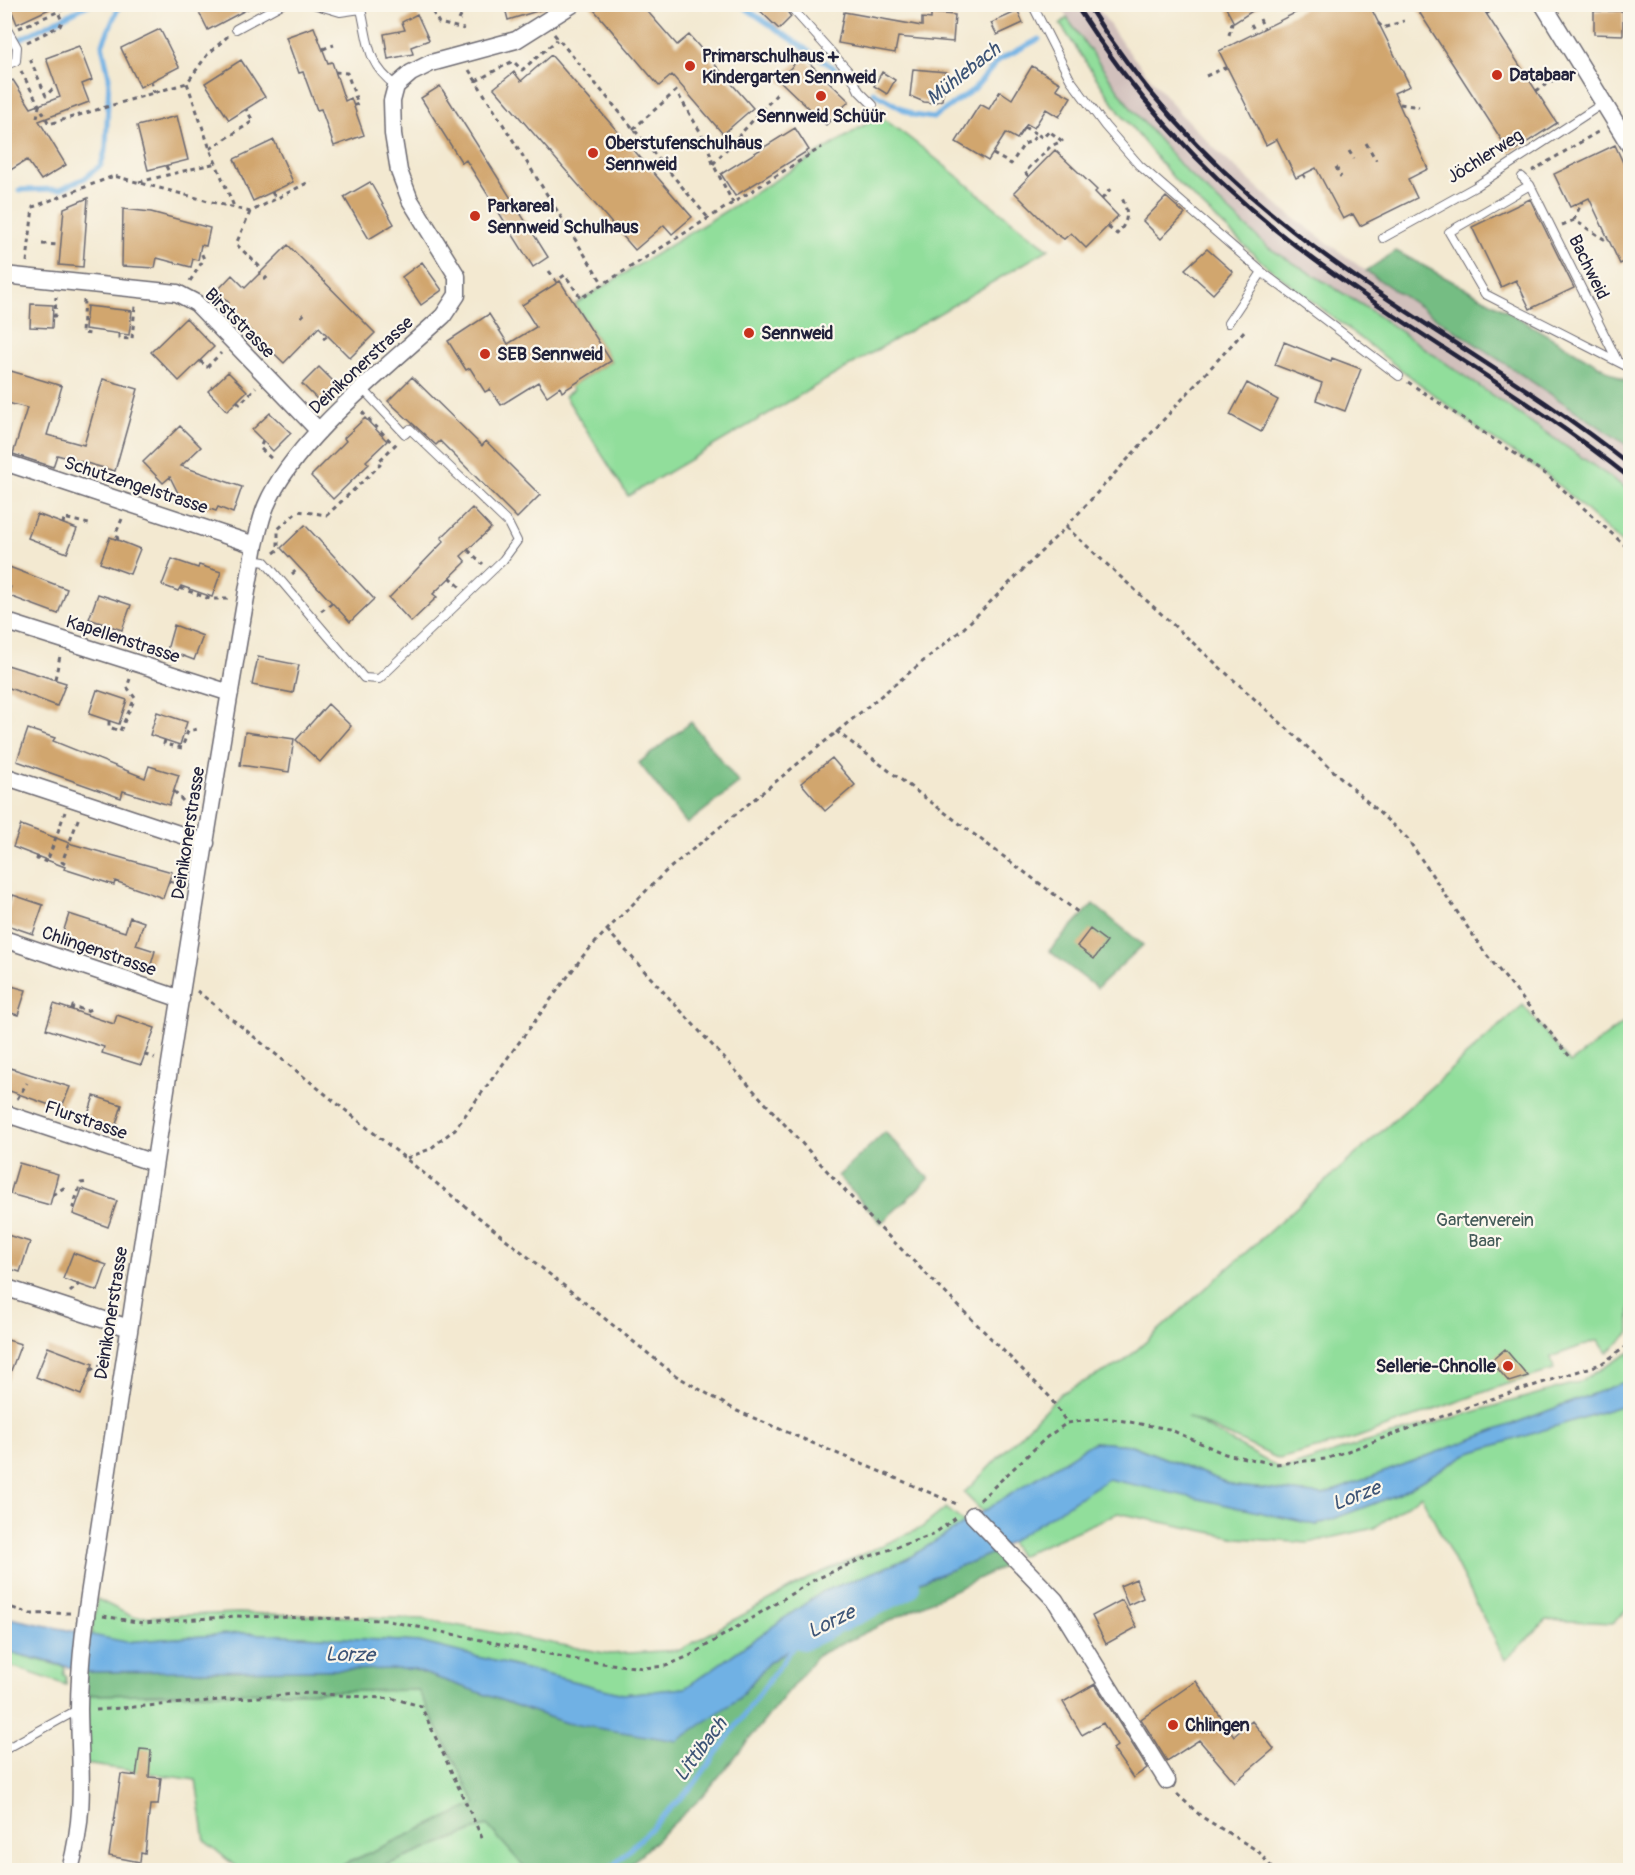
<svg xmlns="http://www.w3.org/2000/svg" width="1635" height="1875" viewBox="0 0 1635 1875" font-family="Pangolin,sans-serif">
<rect width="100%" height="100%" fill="#fbf7ec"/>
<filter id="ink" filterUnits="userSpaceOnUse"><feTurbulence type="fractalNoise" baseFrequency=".0167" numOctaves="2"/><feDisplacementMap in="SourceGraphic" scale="12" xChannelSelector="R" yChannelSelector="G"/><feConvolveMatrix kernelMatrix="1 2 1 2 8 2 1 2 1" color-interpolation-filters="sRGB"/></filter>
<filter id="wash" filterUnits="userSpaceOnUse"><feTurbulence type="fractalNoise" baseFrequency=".008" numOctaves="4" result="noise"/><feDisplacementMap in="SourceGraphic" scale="24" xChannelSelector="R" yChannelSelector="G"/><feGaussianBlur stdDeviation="1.35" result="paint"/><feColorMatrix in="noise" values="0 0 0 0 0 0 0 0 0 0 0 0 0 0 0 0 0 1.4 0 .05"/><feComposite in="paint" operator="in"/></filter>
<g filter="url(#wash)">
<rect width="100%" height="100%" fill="#f3e9d1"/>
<path fill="#d1c0bc" d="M1062,5H1096L1124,46L1178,111L1221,155L1283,210L1366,271L1630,447V491L1362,305L1269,248L1187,172L1131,108L1067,18Z"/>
<path fill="#91de9b" stroke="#5a806b" stroke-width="1.5" d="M1067,18L1131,108L1187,172L1269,248L1362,305L1630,491V550L1547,475L1482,432L1264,264L1175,180L1120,113L1060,24Z
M879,116C939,156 990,208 1049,249L628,496L565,396L573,390L571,386L611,361L575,304Z
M1523,1005L1570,1063L1630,1018V1333L1607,1353L1598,1340L1551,1357L1554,1370L1504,1385L1356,1438L1279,1459L1187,1416L1282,1470L1357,1445L1579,1382L1630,1352V1380L1323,1495L1235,1486L1132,1445L1094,1442L984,1513L964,1493L1061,1393L1122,1363Z
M1630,1403V1606L1613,1623L1547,1620L1505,1660L1421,1495L1374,1528L1308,1543L1238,1538L1118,1513L1019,1556L1009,1541L1108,1478L1317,1525L1399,1494L1467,1454Z
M946,1508L966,1524L907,1559L822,1592L685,1688L623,1694L419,1642L241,1633L126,1642L91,1637L97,1599L133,1617L238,1613L423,1619L610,1654L680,1650L807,1579L921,1528Z
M4,1651L65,1667L63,1675H66V1685L5,1664Z
M418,1690L476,1804L332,1870H240L205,1841L196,1780L85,1764L88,1695Z
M488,1825L527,1870H374Z"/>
<path fill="#74bd83" stroke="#4b705f" stroke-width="1.5" d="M1396,251L1500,307L1630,384V447L1366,271Z
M691,722L739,783L687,824L639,763Z
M1093,904L1143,945L1097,988L1049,951Z
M885,1132L929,1179L881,1223L838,1176Z
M993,1553L1009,1564L818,1655L703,1796L624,1870H527L487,1825L374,1870H332L476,1804L418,1690L88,1695L84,1672L412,1669L566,1723L738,1699L768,1663L852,1609Z"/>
<path fill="#70b1e4" stroke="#496a90" stroke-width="1.5" d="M1630,1380V1403L1467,1454L1399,1494L1317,1525L1108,1479L993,1553L852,1609L768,1663L738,1699L677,1741L566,1723L412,1669L89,1672L5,1651L4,1617L126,1642L241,1633L419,1642L623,1694L685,1688L822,1592L907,1559L1094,1442L1131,1445L1235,1486L1323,1495Z"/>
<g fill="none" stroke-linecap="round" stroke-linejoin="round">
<path stroke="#70b1e4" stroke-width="5" d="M739,4L837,70
M4,47L90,4
M873,92L913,115L933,118L974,89L999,60L1039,39
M19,190L60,189L85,178L101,165L106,148L109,76L102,45L120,4
M609,1870L693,1786L796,1643"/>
<path stroke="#70b1e4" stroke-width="32" d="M803,1634L904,1585"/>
</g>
<g id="blocks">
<path fill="#d1a66e" d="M9,4H60L17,24Z
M195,4H257L208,30Z
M504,4H546L547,8L508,20Z
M589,4H641L677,45L689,35L753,108L723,134L672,75L659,86Z
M753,4H782L791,17L779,29Z
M1224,4H1263L1234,23Z
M1313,4H1369L1410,86L1394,93L1428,169L1408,179L1417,198L1360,226L1353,214L1343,219L1316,168L1296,178L1277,139L1266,145L1219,51Z
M1414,4H1480L1557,123L1510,153Z
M1018,11L1023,23L997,35L991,23Z
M1594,11H1623V35L1594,34Z
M844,12L922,26V18L931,19V13L955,15L953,42L898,37L895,53L838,43Z
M417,14L429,40L411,47L413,54L388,59L384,34L405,30L402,22Z
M314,27L328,63L332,62L345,101L351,98L364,135L334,146L321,109L317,110L303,72L299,73L286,37Z
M160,29L179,67L140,87L121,48Z
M79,46L92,80L82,84L89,102L39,121L66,165L41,180L27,160L4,174V86L13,80L31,108L60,97L46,58Z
M551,55L692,217L672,234L664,225L635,250L494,88L514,72L521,81Z
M802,56L849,101L826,125L779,80Z
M241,60L265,97L229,120L205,83Z
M1032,66L1060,83L1056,89L1071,97L1059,117L1046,109L1034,128L1027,124L1017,139L1006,133L988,161L956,142L980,104L989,109L1000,91L1012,99Z
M913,69L946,72L942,100L933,103L924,102L910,96Z
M882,72L895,80L887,94L874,86Z
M440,86L548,257L533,267L466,160L462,163L421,98Z
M177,116L188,160L148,170L137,126Z
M795,128L809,150L735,196L721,174Z
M274,140L293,182L253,201L234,159Z
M1615,145L1630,178V259L1620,264L1589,198L1570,207L1554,174Z
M1055,150L1097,190L1095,192L1118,216L1086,248L1071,233L1064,239L1055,233L1014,192Z
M370,182L394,224L369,239L344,197Z
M1166,197L1185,214L1161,239L1143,221Z
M88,198L83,267L59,265L64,208Z
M1530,199L1574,288L1530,309L1516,280L1501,287L1472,227Z
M123,209L151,212L210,228L206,246L201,245L198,260L193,259L191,267L157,258L155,268L122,266Z
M288,245L375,333L350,358L319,327L284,363L225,306L229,303L217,291L232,275L245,288Z
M1207,249L1233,272L1213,294L1185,269Z
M422,262L442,290L421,305L402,277Z
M560,281L611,361L562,392L560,387L547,396L538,382L501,405L490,389L485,392L470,368L466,370L448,341L489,314L508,344L536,327L522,305Z
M31,304L53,305L52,328L30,327Z
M87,306L132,311L129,335L85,329Z
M186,318L214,347L179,381L151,352Z
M1284,342L1331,361L1332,358L1361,369L1345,411L1316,400L1322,383L1275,365Z
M319,367L339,387L322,404L302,384Z
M4,369L62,386L47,435L84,445L103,379L138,389L115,471L57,455L53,467L13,454L27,408L4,402Z
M228,372L247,391L227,411L208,391Z
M412,377L482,446L486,441L540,495L517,518L440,441L436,445L388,401Z
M1247,383L1278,400L1261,432L1230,415Z
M270,413L291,433L273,451L252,430Z
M365,418L387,441L366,461L369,464L333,499L311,476L346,441L344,438Z
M180,426L201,447L181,466L242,487L233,513L218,507L216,511L181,499L170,477L163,483L143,462Z
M472,508L491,528L461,556L466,562L433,594L437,597L411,622L389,598L444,541L441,538Z
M37,514L77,529L67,553L28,538Z
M305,525L374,599L350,622L281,548Z
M110,537L140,549L130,574L100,563Z
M172,559L198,568L199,565L221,572L212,597L181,586L178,591L162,585Z
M4,565L67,589L58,614L4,594Z
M98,594L131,605L122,630L89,619Z
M174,625L203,636L194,660L167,650Z
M258,657L299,665L293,693L252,685Z
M4,664L66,683L57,706L4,686Z
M97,690L127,700L119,724L89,714Z
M328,704L351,726L320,762L296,740Z
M157,712L187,722L180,745L150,735Z
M28,729L55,738L53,741L145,778L149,766L179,775L169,805L123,791L121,798L17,761Z
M245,732L294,739L289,772L240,765Z
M832,758L855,785L825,811L801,783Z
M21,825L72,844L172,872L163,898L115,881L114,885L64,869L65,867L13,847Z
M13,895L43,905L33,934L4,924Z
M69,914L125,932L130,917L144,922L136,945L155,951L150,968L61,939Z
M1090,929L1107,942L1094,959L1077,946Z
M4,984L26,990L18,1015L4,1011Z
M54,1004L114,1024L117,1015L155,1028L141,1065L102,1053L104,1047L46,1029Z
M4,1066L70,1087L61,1109L4,1089Z
M94,1096L122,1105L113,1134L85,1124Z
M19,1163L58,1174L50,1205L10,1194Z
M82,1189L117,1201L108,1227L73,1214Z
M4,1234L30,1242L20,1272L4,1267Z
M73,1253L107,1265L98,1291L63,1279Z
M4,1339L21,1344L6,1384H4Z
M48,1347L93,1364L81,1395L36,1377Z
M1505,1349L1528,1376L1509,1382L1491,1361Z
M1136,1579L1143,1598L1128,1605L1120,1586Z
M1122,1600L1137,1627L1106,1644L1092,1616Z
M1196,1681L1234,1736L1252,1721L1274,1749L1235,1782L1199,1740L1167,1761L1141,1719Z
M1095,1684L1147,1768L1133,1778L1113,1749L1117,1746L1103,1723L1082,1735L1063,1702Z
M140,1749L151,1750L149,1777L161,1778L158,1805H150L145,1854L141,1853L140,1862L109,1856L121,1774L136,1776Z"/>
</g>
</g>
<g filter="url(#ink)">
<use href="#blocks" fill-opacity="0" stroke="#6b6870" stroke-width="1.5"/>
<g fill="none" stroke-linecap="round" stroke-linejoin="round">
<defs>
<path id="lane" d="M313,4L340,12L361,9
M362,4L361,9C369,43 366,63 396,86
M788,4L850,73L859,91L873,105
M1032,4L1070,79L1105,126L1139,165L1262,272L1399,376
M4,24L17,47L16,61L4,66
M236,29L282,4
M1522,177L1530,185L1616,358
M1530,185L1449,232L1485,294L1630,368
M1383,238L1475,187L1605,102
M1228,323L1262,272
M252,560L265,562L364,678L379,679L503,560L517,541L508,523L410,429L405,434L363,389
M4,1750L79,1709"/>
<path id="street" d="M1543,4L1630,146
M4,275L177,293L196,303L319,431
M4,462L255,545
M4,621L230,693
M4,776L206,843
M4,939L181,999
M4,1113L154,1163
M4,1287L129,1328
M973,1515L1055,1600L1167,1781
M70,1870C86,1810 80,1771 79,1710C79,1661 86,1612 94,1563C145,1224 196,884 255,545C258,533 261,518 266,506C294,439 389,366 443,316L457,295V276L410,200L399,171L393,134L392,101L396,86L411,73L431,63L516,40L573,4"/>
</defs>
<use href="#lane" stroke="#6b6870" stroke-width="10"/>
<use href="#street" stroke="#6b6870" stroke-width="19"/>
<path stroke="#6b6870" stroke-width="3" stroke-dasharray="4.5 4.5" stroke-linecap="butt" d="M428,4L439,23L464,29
M1486,14L1501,4
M1260,19L1264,29
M459,20L462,14
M1378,23L1383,28L1404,21
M1251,24L1256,33
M19,28L76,4
M554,34L709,219
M1229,35L1233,20
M228,36L207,55L187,83L210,149L235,209
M27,42L60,26L62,21L58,12
M323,49L334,45
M30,59L46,96L56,85
M469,70L603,284
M21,71L49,124L187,83
M335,72L347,73L358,104L353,106
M1206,76L1227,67
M151,81L154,93
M476,81L513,61L522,70L557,40
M1536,91L1555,79
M1400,104L1419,107
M37,118L39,106
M1024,127L1037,134
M633,129L676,91L707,143L713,164L733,203
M1366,143L1376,160
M210,149L253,121L246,109
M1349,151L1354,159
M993,154L1011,164L1024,144L1032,141L1037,134L1043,138L1049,131L1062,141L1051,146L1025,172L1029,177
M713,164L777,94
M166,166L170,174
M1336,167L1341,177
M1532,171L1601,130
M1303,174L1306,179
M139,182L216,163
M272,192L276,199
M1102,199L1112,187
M250,212L236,244L259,266L260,275
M1574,220L1582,201
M1562,225L1574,220L1604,239L1607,237
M1108,227L1117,234C1129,221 1129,212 1121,196
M42,244L61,245
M27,262L33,207L114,176L250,212L311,181
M549,271L556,281L565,275L581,298L822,147
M264,280L268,276
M190,281L204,259L200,250
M84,300L82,333L92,334
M53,316H55L56,297
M301,317L305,313
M119,334V338L132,339L135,306
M323,339L327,336
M200,361L207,367L221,353
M1408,382L1547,475L1630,550
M237,401L240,404L256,387
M362,412L394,445
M263,441L260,448L273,460
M63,524L64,518L93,525
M1066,527L1407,838L1485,953L1571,1058
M118,540L116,533L122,519
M468,550L483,564
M274,553L278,550V529L298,511L327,515L380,465L378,462L398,442
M292,574L299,568
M450,577L460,587
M180,588L210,599H229
M4,599L10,587L7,584
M321,611L332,603
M109,637L110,626
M55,679L60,656
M109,721V727L120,731L135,698L127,687L130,679
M836,731L1079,913
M165,740L164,744L182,748L188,731L198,729
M174,791L183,801
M38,856L37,859L47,862L65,812
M65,864L62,862L79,817
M169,881L178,884L181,882
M607,930L872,1220L1049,1396L1067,1423
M197,991L675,1375L737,1411L959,1505
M72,1010L73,1006L86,1011L94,1008
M145,1055L155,1058
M17,1099L27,1083
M116,1124L122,1133
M407,1158L430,1149L455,1129L583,956L607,930L665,872L964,628L1066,527L1246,329
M53,1195L68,1185
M75,1208L73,1207L81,1183L88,1182
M70,1292L79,1284
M90,1370L107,1363
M980,1500L1047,1437L1067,1423L1107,1418L1169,1429L1225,1454L1276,1464L1326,1459L1476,1404L1601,1364L1630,1344
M4,1605L30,1614L70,1613
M103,1616L143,1623L237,1616L384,1620L578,1660L643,1668L666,1666L691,1655L814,1580L859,1560L932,1535L956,1518
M96,1710L309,1693L395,1699L421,1706L483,1840
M1177,1794L1202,1817L1258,1851L1274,1870"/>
<use href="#lane" stroke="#fff" stroke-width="8"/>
<use href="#street" stroke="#fff" stroke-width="16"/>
<path stroke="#22223b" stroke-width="4.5" d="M1075,4C1133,95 1203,173 1287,239C1397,325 1521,391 1630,478
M1087,4C1142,92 1213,168 1294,232C1402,316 1524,380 1630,465"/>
</g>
</g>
<g fill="#c8321e" stroke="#fbf7ec" stroke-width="2">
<circle cx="690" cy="66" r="6"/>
<circle cx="1497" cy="75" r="6"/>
<circle cx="821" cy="96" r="6"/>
<circle cx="593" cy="153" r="6"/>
<circle cx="475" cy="216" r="6"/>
<circle cx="749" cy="333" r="6"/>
<circle cx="485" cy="354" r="6"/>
<circle cx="1508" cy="1366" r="6"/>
<circle cx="1173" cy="1725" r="6"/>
</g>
<g text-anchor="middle" stroke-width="4.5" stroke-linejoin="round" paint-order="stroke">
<g font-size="18" font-weight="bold" fill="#22223b" stroke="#fbf7ec" text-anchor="start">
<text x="702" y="62">Primarschulhaus +<tspan x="702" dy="21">Kindergarten Sennweid</tspan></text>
<text x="1509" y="81">Databaar</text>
<text x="821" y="122" text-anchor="middle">Sennweid Schüür</text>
<text x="605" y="149">Oberstufenschulhaus<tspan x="605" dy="21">Sennweid</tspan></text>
<text x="487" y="212">Parkareal<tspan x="487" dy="21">Sennweid Schulhaus</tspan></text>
<text x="761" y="339">Sennweid</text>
<text x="497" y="360">SEB Sennweid</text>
<text x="1496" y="1372" text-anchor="end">Sellerie-Chnolle</text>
<text x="1185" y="1731">Chlingen</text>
</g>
<g font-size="18" fill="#22223b" stroke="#fbf7ec">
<text transform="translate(1485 156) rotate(-32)" y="6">Jöchlerweg</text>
<text transform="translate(1589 267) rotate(64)" y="6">Bachweid</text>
<text transform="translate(240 323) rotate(45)" y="6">Birststrasse</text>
<text transform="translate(361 365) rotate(-43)" y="6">Deinikonerstrasse</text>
<text transform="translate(136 485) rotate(18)" y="6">Schutzengelstrasse</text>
<text transform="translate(123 639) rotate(18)" y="6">Kapellenstrasse</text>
<text transform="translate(188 833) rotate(-81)" y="6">Deinikonerstrasse</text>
<text transform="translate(99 951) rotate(19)" y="6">Chlingenstrasse</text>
<text transform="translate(86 1120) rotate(19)" y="6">Flurstrasse</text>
<text transform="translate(111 1313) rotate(-81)" y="6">Deinikonerstrasse</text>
</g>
<g font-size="18" fill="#435a58" stroke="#fbf7ec">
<text x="1485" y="1226">Gartenverein<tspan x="1485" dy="21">Baar</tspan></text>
</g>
<g font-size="20" font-style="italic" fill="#3d5476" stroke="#fbf7ec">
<text transform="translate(963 73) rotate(-38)" y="7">Mühlebach</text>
<text transform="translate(1356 1495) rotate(-21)" y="7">Lorze</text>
<text transform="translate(831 1621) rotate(-26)" y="7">Lorze</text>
<text transform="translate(350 1654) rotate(1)" y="7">Lorze</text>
<text transform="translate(700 1749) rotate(-53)" y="7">Littibach</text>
</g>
</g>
<rect width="1635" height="1875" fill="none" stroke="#fbf7ec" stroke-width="24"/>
</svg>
